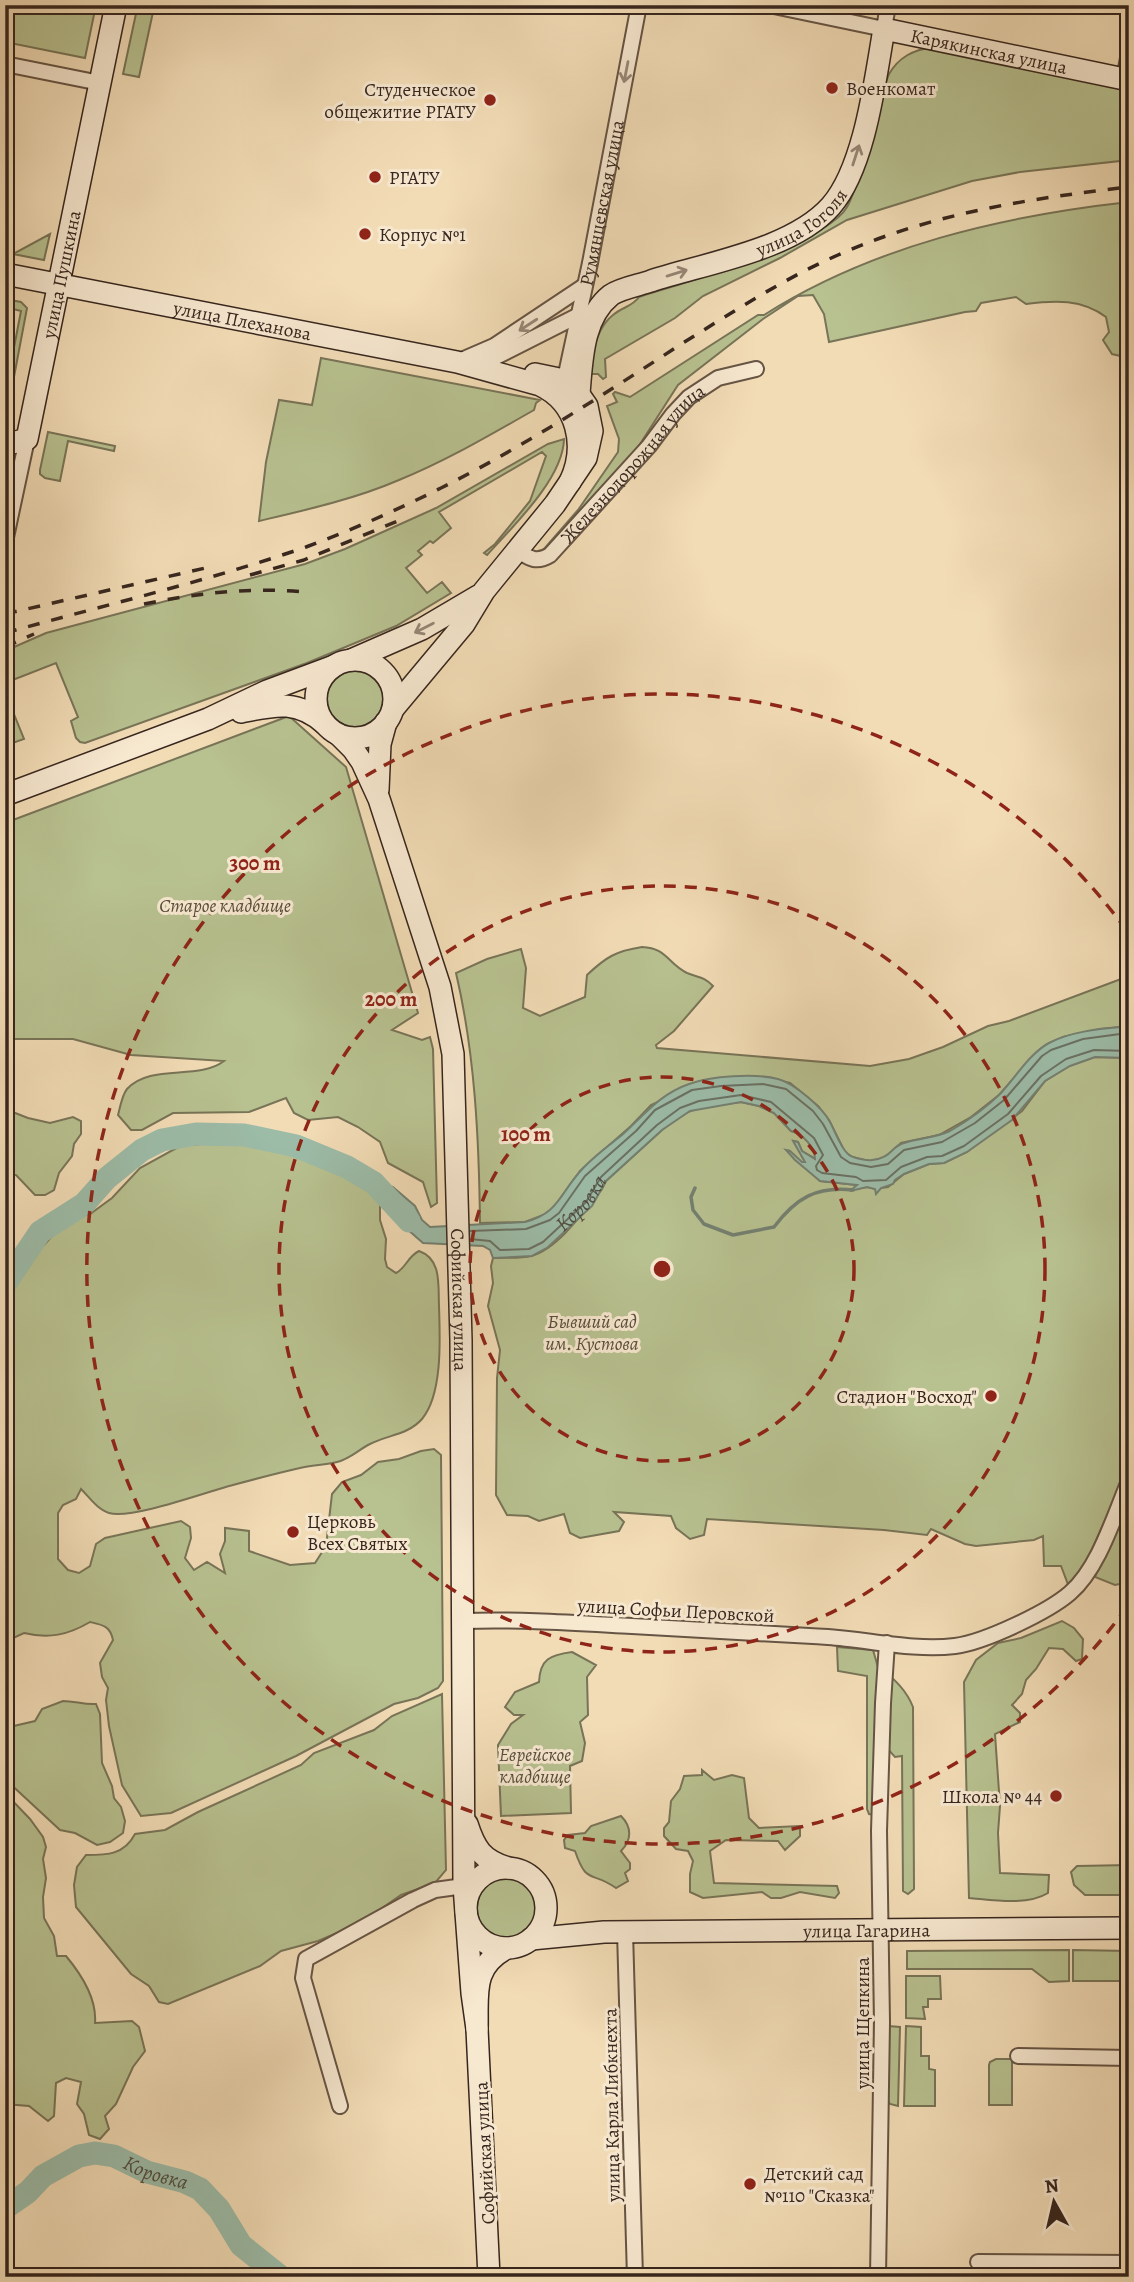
<svg xmlns="http://www.w3.org/2000/svg" width="1134" height="2282" viewBox="0 0 1134 2282" font-family="Alegreya,serif">
<rect width="100%" height="100%" fill="#f2dcb6"/>
<filter id="stains"><feTurbulence type="fractalNoise" baseFrequency=".00286" numOctaves="4"/><feColorMatrix values="0 0 0 0 .2 0 0 0 0 .09 0 0 0 0 .02 0 0 0 .5 -.17"/></filter>
<radialGradient id="worn" r=".72"><stop offset=".6" stop-color="#630" stop-opacity="0"/><stop offset="1" stop-color="#630" stop-opacity=".3"/></radialGradient>
<path fill="#b8c190" stroke="#787457" stroke-width="2" d="M5,5H96L85,58L5,42Z
M137,9L153,12L139,77L123,74Z
M933,47L1129,89V160L1020,172L972,181L847,220L780,258L703,296L675,318L605,359L606,377L603,379L598,374H590L588,370C593,352 597,327 613,315C622,307 632,307 639,297C682,283 827,243 847,207C855,193 858,176 863,161C871,132 878,103 889,74C899,57 913,50 933,47Z
M1129,202V358L1112,354L1103,340L1109,332L1106,317C1082,299 1055,300 1026,304L1016,297L981,303L976,311L965,312L829,342L824,314L813,295L798,296L763,319L678,385L633,455L545,550L544,549L578,510L618,452L619,439L607,406L617,402L613,394L615,392L630,397L758,315H764C873,246 1002,216 1129,202Z
M50,234L44,260L13,254Z
M5,299L21,302L27,308L10,398L5,397V394L21,311L5,307Z
M321,358L540,400L536,403L534,410C490,435 446,461 399,480C355,499 306,510 259,521L266,462L279,400L312,405Z
M48,432L115,446L114,451L68,441L60,481L45,478L40,474V470Z
M564,439C563,479 513,526 487,555L484,553L495,544L530,501L546,456L542,452L439,512L451,528L433,543L430,541L418,551L422,555L406,568L427,593L442,582L451,593L396,626L307,663L85,743L80,742L76,738L71,721L78,717L56,663L5,683V651L46,633L305,564L345,549L436,508L548,444Z
M327 699a28 28 0 1 1 56 0a28 28 0 1 1-56 0Z
M5,692L24,739L10,744L5,741Z
M289,716L346,767L418,1013L392,1030L422,1040L430,1037L433,1049L437,1203L431,1207L423,1182L388,1163L380,1142L358,1127L338,1117L308,1120L294,1113L286,1098L249,1112L173,1113L142,1130H131L118,1115C120,1108 122,1095 127,1089C151,1063 198,1081 224,1061L131,1055L73,1039H5V823Z
M642,947C667,948 668,964 687,973C699,978 703,976 713,986L674,1031L656,1045L657,1048L870,1066L909,1059L943,1047L988,1026L1009,1021L1129,976V1029L1121,1027L1100,1029L1063,1037L1047,1044L1038,1051L999,1095L971,1117L939,1135L901,1143L885,1158L870,1161L852,1157L845,1152L829,1120L824,1115L819,1107L790,1083L764,1077L702,1081L651,1105L631,1126L580,1171L553,1209L546,1214L525,1222L480,1223C479,1139 475,1054 456,973L487,959L521,949L526,968L523,1008L540,1016L585,997L587,975C606,957 616,951 642,947Z
M1095,1057L1129,1058V1466L1082,1572L1069,1587L1061,1566H1044L1043,1536L1034,1540L976,1546L965,1544L931,1529L927,1535L884,1530L707,1519L704,1535L690,1539L676,1528L671,1516L614,1512L624,1522L619,1531L580,1538L570,1533L564,1514L539,1521L528,1516L507,1515L496,1495L497,1378L500,1350L488,1306L493,1283L491,1266L493,1258C505,1257 519,1259 531,1256C558,1249 585,1210 602,1189L606,1181L662,1130L683,1114L701,1107L741,1102L759,1106L774,1113L791,1131C803,1134 815,1147 816,1159L802,1151L798,1142L794,1141L805,1162L802,1163L788,1150L820,1181L857,1185L855,1189L850,1190L867,1187L876,1189V1193L881,1188L888,1187L904,1174L929,1164L944,1163L967,1152L1022,1111L1045,1081L1069,1066Z
M5,1109L28,1118L50,1123L73,1117L81,1121V1134L74,1144L72,1156L59,1173L54,1190L45,1195H35L16,1175H5Z
M232,1141L268,1146L305,1155L359,1181L380,1202V1220L386,1239L385,1259L387,1267L396,1273C406,1268 408,1256 419,1251C442,1259 438,1285 439,1306C440,1337 443,1394 422,1419C408,1435 387,1435 370,1444C358,1450 350,1459 337,1462C326,1465 312,1465 300,1468C278,1473 255,1479 233,1485C209,1491 131,1520 109,1513C98,1510 89,1497 81,1489L76,1499L63,1505L58,1513V1559L68,1570L79,1573L90,1566L96,1544L105,1538L181,1521L190,1527L191,1538L185,1558L194,1570L207,1562L225,1573L220,1554L225,1541V1528L249,1531V1551L290,1565L315,1563L326,1546L332,1494L342,1482L361,1475L378,1462L399,1459L421,1451L434,1449L441,1455L443,1681L438,1688L418,1698L394,1704L296,1756L171,1813L141,1816L122,1785L109,1726L106,1700L108,1688L102,1677L100,1663L113,1640C110,1626 103,1625 90,1622C68,1635 49,1639 24,1633L13,1638L5,1646V1302L42,1247L54,1234L78,1217L90,1214L112,1198L140,1168L180,1146Z
M1129,1492V1582L1115,1585L1095,1577Z
M1062,1621L1074,1628L1083,1639L1082,1659L1076,1661L1063,1649L1049,1648L1036,1669L1026,1680L1022,1694L1012,1705L1020,1713V1722L995,1734L1000,1806L998,1833L1000,1873L1049,1875L1048,1893C1027,1906 993,1900 969,1898L964,1682L976,1660L998,1643L1021,1638Z
M837,1647L873,1650L878,1667C893,1677 906,1689 913,1707L914,1889L908,1894L903,1891L902,1756L895,1757L886,1747L876,1815L869,1814L867,1809V1676L838,1671Z
M572,1652L596,1665L587,1677L588,1715L580,1722L585,1743L582,1761L570,1766L571,1813L501,1816L498,1745L511,1724L523,1715H514L505,1707L515,1692L539,1682C540,1659 550,1655 572,1652Z
M442,1694L446,1870L435,1883L401,1895L375,1913L337,1933L318,1941L281,1951L260,1966L168,2004L159,2002L149,1986L131,1974L76,1907L74,1885L77,1867L86,1855C107,1855 124,1855 135,1834L165,1830L198,1812L301,1765L314,1753L374,1730L392,1716Z
M63,1701C75,1701 84,1705 96,1704L100,1714L102,1763L112,1786L114,1798L121,1807L125,1821L123,1833L110,1842L97,1845L75,1833L60,1830L5,1779V1728L35,1721L42,1709Z
M702,1770L714,1780L732,1775L744,1778L749,1818L759,1828L800,1826V1836L785,1850L778,1841L726,1840L710,1851L714,1883L837,1886L839,1893L835,1898L800,1892L781,1898H771L762,1892L703,1898L690,1892V1874L693,1861L688,1851L676,1849L664,1836V1828L669,1822L671,1801L680,1789L684,1776L702,1775Z
M5,1793L30,1819L43,1837L46,1847L43,1859L46,1878L43,1897L44,1918L54,1936L57,1956H66C81,1974 97,1999 95,2023L132,2021L139,2027L145,2051L133,2067L116,2104L105,2116L109,2129L100,2139L89,2135L84,2114L77,2104L81,2082L66,2078L56,2083L54,2116L48,2121L29,2106L5,2104Z
M621,1816C632,1827 632,1840 621,1851L630,1863V1869L625,1873L628,1881L616,1888C591,1870 587,1886 575,1851L565,1848L564,1840L568,1835L585,1833L591,1826Z
M1129,1865V1895H1085L1074,1885L1071,1872L1077,1866Z
M477 1908a30 30 0 1 1 60 0a30 30 0 1 1-60 0Z
M1069,1950V1981L1049,1982L1032,1969H907V1951Z
M1073,1950L1129,1951V1981H1073Z
M906,1976H940L941,1999H928V2007H923L925,2019L906,2018Z
M888,2026L900,2027L898,2106L890,2104L887,2099Z
M906,2026L921,2027V2056H929V2069L935,2070V2106H904Z
M996,2059H1012V2105H989V2065L990,2062Z"/>
<path fill="#9cbca8" stroke="#748071" stroke-width="2" d="M1121,1027L1129,1029V1058L1095,1057L1070,1066L1045,1081L1012,1120L967,1152L944,1163L929,1164L904,1174L895,1180L893,1184L881,1188L876,1194L875,1189L867,1187L850,1191L857,1185L820,1181L795,1160L786,1150L790,1151L802,1162H805L793,1141L798,1142L802,1151L815,1159C815,1147 803,1134 791,1131L774,1113L759,1106L741,1102L690,1111L662,1130L606,1181L592,1206L547,1248L532,1256L493,1258L490,1250L483,1246L423,1243L383,1208L393,1187L415,1206L422,1220L430,1227L525,1222C557,1214 559,1196 578,1174C590,1159 607,1147 622,1135C644,1115 660,1094 689,1084C711,1076 755,1073 778,1079C794,1083 823,1108 830,1122C835,1131 840,1147 848,1154C852,1158 866,1161 872,1160C892,1158 890,1147 904,1143C919,1138 935,1138 950,1131C967,1121 987,1107 1001,1093C1016,1077 1029,1054 1049,1043C1070,1032 1097,1029 1121,1027Z"/>
<g fill="none" stroke-linecap="round" stroke-linejoin="round">
<g stroke="#6a7163" stroke-width="2">
<path d="M470,1231L526,1229L550,1220L559,1213L585,1176L636,1131L655,1110L692,1090L721,1086L763,1084L786,1089L813,1111L823,1124L841,1157L850,1163L871,1167L888,1164L904,1150L942,1142L975,1123L1004,1100L1042,1056L1051,1050L1083,1039L1120,1034L1129,1036"/>
<path id="s1" d="M470,1239L490,1241L500,1250L529,1249L543,1242L586,1202L601,1177L657,1125L680,1108L699,1101L741,1095L771,1102L814,1138L823,1155L816,1166L817,1170L822,1173L856,1177L863,1181L886,1180L901,1167L927,1157L942,1156L964,1146L1008,1114L1041,1076L1066,1059L1094,1050L1129,1051"/>
</g>
<path stroke="#748071" stroke-width="3.5" d="M695,1188L691,1197L693,1210L704,1224L733,1235L774,1227C796,1198 816,1186 853,1190"/>
<g stroke="#9cbca8" stroke-width="23">
<path d="M5,1284L40,1232L84,1204L107,1178L142,1150L162,1140L196,1134L244,1135L296,1146L347,1167L374,1183L409,1221"/>
<path id="s2" d="M5,2208L28,2192L43,2176L79,2156L95,2153L114,2156L147,2172L185,2182L200,2189L219,2209L241,2245L281,2277"/>
</g>
<defs>
<g id="street">
<path d="M769,5L884,29L888,5"/>
<path d="M5,64L100,83"/>
<path d="M1124,79L1129,53"/>
<path d="M457,362L494,346L584,286"/>
<path d="M478,366L581,314"/>
<path id="s3" d="M563,388L590,263L639,5"/>
<path d="M5,542L27,439"/>
<path id="s4" d="M518,550C529,559 537,563 550,555L649,446L673,414L689,397L718,378L756,369"/>
<path d="M463,1621C519,1619 576,1623 632,1626C698,1630 763,1633 828,1637C870,1640 914,1651 955,1646C985,1642 1048,1612 1070,1593C1099,1568 1114,1516 1129,1481"/>
<path d="M625,1932L635,2277"/>
<path d="M1018,2056L1129,2058"/>
<path d="M340,2106L303,1978L306,1959L413,1900L435,1890L464,1886"/>
<path d="M978,2262L1129,2263"/>
<path d="M878,2277L882,2022L879,1831L883,1703L887,1643"/>
</g>
<g id="secondary">
<path id="s5" d="M5,274L457,362L540,385C578,403 587,446 570,482"/>
<path id="s6" d="M579,393C582,361 582,318 611,295C621,288 640,285 651,281C706,263 792,250 831,206C865,167 875,80 884,29L1129,80"/>
<path id="s7" d="M5,445L27,439L116,5"/>
<path d="M351,660L422,629L478,596"/>
<circle cx="355" cy="699" r="39"/>
<path d="M393,709L464,624L484,591L555,504L586,458L592,431L587,406L573,386L564,380L535,374"/>
<path d="M241,712C275,705 297,699 325,724"/>
<path id="s8" d="M339,735L353,749L362,762L379,799L440,987L453,1054L461,1340L464,1886L472,1993L477,2029"/>
<path d="M378,790L380,744L386,722"/>
<path d="M5,795L208,719L267,691L334,666"/>
<path d="M467,1824C475,1849 482,1860 508,1868"/>
<circle cx="506" cy="1908" r="40"/>
<path id="s9" d="M531,1939L604,1932L1129,1928"/>
<path d="M489,2277L477,2029C478,1994 471,1967 507,1948"/>
</g>
</defs>
<use href="#street" stroke="#665444" stroke-width="18"/>
<use href="#secondary" stroke="#37261e" stroke-width="24"/>
<use href="#street" stroke="#f7e8d0" stroke-width="14"/>
<use href="#secondary" stroke="#f7e8d0" stroke-width="21"/>
<path stroke="#37261e" stroke-width="3.5" stroke-dasharray="12 12" stroke-linecap="butt" d="M250,575L304,560L405,518
M144,604C198,593 250,587 305,592
M5,614L214,566
M5,633C105,605 208,581 306,547C352,530 397,510 441,488C525,446 604,394 683,343C733,312 783,279 838,255C933,213 1027,199 1129,187
M5,647L34,634"/>
</g>
<defs><path id="oneway-shaft" d="M-6 0H5M1.5-3L5.5 0L1.5 3" fill="none" stroke-width="1.6" stroke-linecap="round" stroke-linejoin="round" transform="scale(1.75)"/></defs>
<g stroke="#978777">
<use href="#oneway-shaft" transform="translate(626 72) rotate(101)"/>
<use href="#oneway-shaft" transform="translate(856 155) rotate(-72)"/>
<use href="#oneway-shaft" transform="translate(677 273) rotate(-17)"/>
<use href="#oneway-shaft" transform="translate(528 325) rotate(147)"/>
<use href="#oneway-shaft" transform="translate(424 628) rotate(153)"/>
</g>
<g fill="none" stroke="#8f2418" stroke-width="3.5" stroke-dasharray="12 9">
<circle cx="662" cy="1269" r="192"/>
<circle cx="662" cy="1269" r="383"/>
<path d="M1127 1607A575 575 0 1 1 1127 931"/>
</g>
<g fill="#8f2418" stroke="#f7e8d0" stroke-width="2.5">
<circle cx="832" cy="88" r="7"/>
<circle cx="490" cy="100" r="7"/>
<circle cx="375" cy="177" r="7"/>
<circle cx="365" cy="234" r="7"/>
<circle cx="991" cy="1396" r="7"/>
<circle cx="293" cy="1532" r="7"/>
<circle cx="1056" cy="1796" r="7"/>
<circle cx="750" cy="2184" r="7"/>
</g>
<g text-anchor="middle" stroke-width="6" stroke-linejoin="round" paint-order="stroke">
<g font-size="19" fill="#37261e" stroke="#f7e8d0">
<text dy="7" stroke="none"><textPath href="#s6" startOffset="640">Карякинская улица</textPath></text>
<text dy="7" stroke="none"><textPath href="#s3" startOffset="189">Румянцевская улица</textPath></text>
<text dy="7" stroke="none"><textPath href="#s6" startOffset="312">улица Гоголя</textPath></text>
<text dy="7" stroke="none"><textPath href="#s7" startOffset="191">улица Пушкина</textPath></text>
<text dy="7" stroke="none"><textPath href="#s5" startOffset="242">улица Плеханова</textPath></text>
<text dy="7" stroke="none"><textPath href="#s4" startOffset="159">Железнодорожная улица</textPath></text>
<text dy="7" stroke="none"><textPath href="#s8" startOffset="588">Софийская улица</textPath></text>
<text transform="translate(676 1610) rotate(3)" y="7">улица Софьи Перовской</text>
<text dy="7" stroke="none"><textPath href="#s9" startOffset="336">улица Гагарина</textPath></text>
<text transform="translate(862 2023) rotate(-90)" y="7">улица Щепкина</text>
<text transform="translate(611 2105) rotate(-91)" y="7">улица Карла Либкнехта</text>
<text transform="translate(484 2153) rotate(-93)" y="7">Софийская улица</text>
</g>
<g font-size="19" fill="#37261e" stroke="#f7e8d0" text-anchor="start">
<text x="846" y="95">Военкомат</text>
<text x="476" y="96" text-anchor="end">Студенческое<tspan x="476" dy="22">общежитие РГАТУ</tspan></text>
<text x="389" y="184">РГАТУ</text>
<text x="379" y="241">Корпус №1</text>
<text x="977" y="1403" text-anchor="end">Стадион "Восход"</text>
<text x="307" y="1528">Церковь<tspan x="307" dy="22">Всех Святых</tspan></text>
<text x="1042" y="1803" text-anchor="end">Школа № 44</text>
<text x="764" y="2180">Детский сад<tspan x="764" dy="22">№110 "Сказка"</tspan></text>
</g>
<g font-size="19" font-style="italic" fill="#574d3a" stroke="#f7e8d0">
<text x="225" y="912">Старое кладбище</text>
<text x="592" y="1328">Бывший сад<tspan x="592" dy="22">им. Кустова</tspan></text>
<text x="535" y="1761">Еврейское<tspan x="535" dy="22">кладбище</tspan></text>
</g>
<g font-size="21" font-style="italic" fill="#504c40" stroke="#f7e8d0">
<text dy="7" stroke="none"><textPath href="#s1" startOffset="133">Коровка</textPath></text>
<text dy="7" stroke="none"><textPath href="#s2" startOffset="172">Коровка</textPath></text>
</g>
</g>
<circle cx="662" cy="1269" r="10" fill="#8f2418" stroke="#f7e8d0" stroke-width="3.5"/>
<g font-size="21" text-anchor="middle" font-weight="bold" fill="#8f2418" stroke="#f7e8d0" stroke-width="6" stroke-linejoin="round" paint-order="stroke">
<text x="255" y="870">300 m</text>
<text x="391" y="1006">200 m</text>
<text x="526" y="1141">100 m</text>
</g>
<rect width="1134" height="2282" fill="none" stroke="#f2dcb6" stroke-width="28"/>
<rect x="7" y="7" width="1120" height="2268" fill="none" stroke="#37261e" stroke-width="3.5"/>
<rect x="14" y="14" width="1106" height="2254" fill="none" stroke="#37261e" stroke-width="2"/>
<g transform="translate(1054 2202) rotate(352)" stroke="#f7e8d0" stroke-width="5" paint-order="stroke">
<path d="M0-5L12 26L0 18L-12 26Z" fill="#37261e"/>
<text y="-10" font-size="19" font-weight="bold" text-anchor="middle" fill="#37261e">N</text>
</g>
<rect width="100%" height="100%" filter="url(#stains)"/>
<rect width="100%" height="100%" fill="url(#worn)"/>
</svg>
